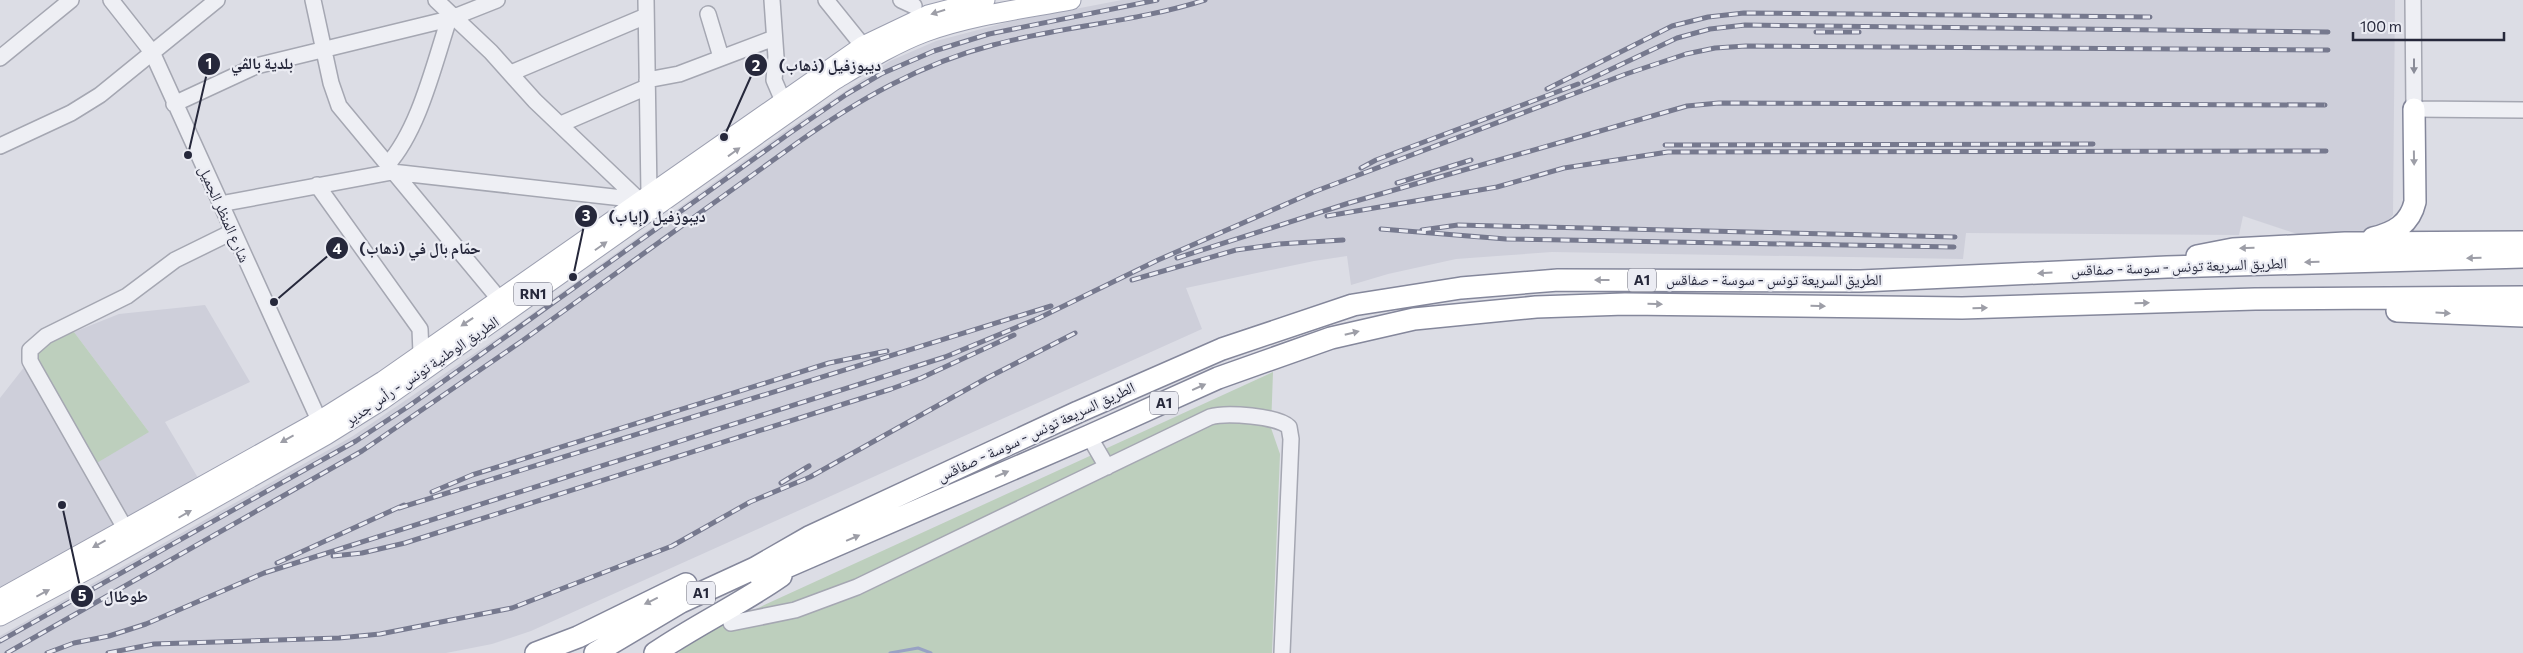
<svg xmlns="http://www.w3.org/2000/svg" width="2523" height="653" viewBox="0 0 2523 653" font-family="Commissioner,'Noto Naskh Arabic',sans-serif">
<rect width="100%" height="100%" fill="#dcdde5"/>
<path fill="#cecfda" d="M1122,0H2395L2393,215L2375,234L2303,236L2243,216L2239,235L1966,233L1963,259L1552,252L1456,259L1388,274L1351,285L1347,256L1314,261L1186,288L1202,329L531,631L492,644L446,653H0V636L353,436L512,328L787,130L890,61L936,41L1012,21Z
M205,305L250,382L165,422L201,483L0,594V398L36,352L149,432L74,332L119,314Z"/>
<path fill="#bdcfbd" d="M74,332L149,432L90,467L36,377V352L49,342Z
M1273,372L1271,428L1280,454L1272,653H678L701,634Z"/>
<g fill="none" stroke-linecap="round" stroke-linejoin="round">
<path stroke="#98a2c4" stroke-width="3" d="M890,653L918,648L931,653"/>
<defs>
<path id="minor" d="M111,0L152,52L323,429
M313,0L331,83L339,106L500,300
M436,0L491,52L535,101L641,202
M646,0L649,194
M772,0L776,57L774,80L783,101
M826,0L863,46
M901,0L914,6
M2413,0L2414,109L2523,110
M708,14L721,57
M0,58L71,0
M511,73L646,16
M647,80L679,74L774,38
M174,104L256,66L449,19L497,0
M561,124L647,87
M0,146L71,113L100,95L217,0
M387,165C419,130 434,64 449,19
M317,185L420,329L421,353
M220,204L392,172L640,200
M1089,436L1107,467
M126,530L35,370L30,361V350L46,336L127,296L175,260L232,232
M731,623L795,610L857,587L1210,417C1226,412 1278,416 1289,427L1291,439L1282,653"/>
<path id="major" d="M0,599L319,421L383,381L863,46L928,15L985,0
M0,616L92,567L326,435L382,400L833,81C863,63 893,44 925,32C972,15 1023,9 1071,0"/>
<path id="highway" d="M2373,238C2394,233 2410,224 2415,202L2414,109
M2197,256L2233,249L2345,243L2523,242
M2397,311L2523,316
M761,578L1089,436L1218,378L1331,338L1414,319L1536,307L1625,304L1962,308L2255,299L2523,297
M536,653L578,637L686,584
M595,653L681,602L755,568L809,537L1078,412L1222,349L1353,305L1461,288L1558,280L1861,281L2167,267L2523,257
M655,653C696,625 741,604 781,576"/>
</defs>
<use href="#minor" stroke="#a5a7b2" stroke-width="18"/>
<use href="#major" stroke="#9c9fb0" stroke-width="21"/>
<use href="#highway" stroke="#84879b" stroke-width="24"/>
<use href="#minor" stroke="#eeeff4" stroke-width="15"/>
<use href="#major" stroke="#fff" stroke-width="19"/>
<use href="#highway" stroke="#fff" stroke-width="21"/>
<defs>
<path id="rail" d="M1816,32H1859
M1584,82L1677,38L1710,29L1745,25L2328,32
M1547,89L1672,26L1708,17L1744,13L2150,17
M1665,145L2093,144
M1361,168L1376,160L1578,84
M1397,183L1471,160
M1327,216L1497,187L1564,168L1668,152L2326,151
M1381,229L1506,239L1954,247
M1422,230L1458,225L1955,237
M1177,258L1349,203L1687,106L1719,103L2325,105
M1132,280L1236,250L1279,244L1343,240
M781,483L809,466
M432,492L472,475L829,363L887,351
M399,508L1051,306
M333,556L362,553L405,543L891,389L921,378L1014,335
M277,563L404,505
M0,641L356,441L409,406L790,133L847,94L881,74L934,51L989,34L1157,0
M7,653L362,451L522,341L797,143C858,100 920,64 993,45C1063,26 1136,22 1205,0
M47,653L74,643L109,636L146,624L264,573L945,357L1039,318L1158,260L1316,191L1626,74L1686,54L1715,48L1746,46L2328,50
M108,653L154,644L339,638L380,634L512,608L672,546L750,502L810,477L987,378L1075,333"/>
</defs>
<use href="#rail" stroke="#76798e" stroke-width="5"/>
<use href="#rail" stroke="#ebecf3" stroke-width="3" stroke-dasharray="9" stroke-linecap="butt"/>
</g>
<defs><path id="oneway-solid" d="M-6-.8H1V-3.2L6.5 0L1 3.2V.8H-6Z" transform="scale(1.25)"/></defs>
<g fill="#9d9ea7">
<use href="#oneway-solid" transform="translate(938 12) rotate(163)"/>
<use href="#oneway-solid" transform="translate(734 152) rotate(-36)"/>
<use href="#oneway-solid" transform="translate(2414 158) rotate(89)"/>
<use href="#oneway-solid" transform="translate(601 246) rotate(-35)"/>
<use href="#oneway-solid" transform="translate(2247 248) rotate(179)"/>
<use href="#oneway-solid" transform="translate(2474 258) rotate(179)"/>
<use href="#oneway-solid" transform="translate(2312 262) rotate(178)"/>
<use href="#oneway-solid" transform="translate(2045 273) rotate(177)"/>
<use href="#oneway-solid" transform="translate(1602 280) rotate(-180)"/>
<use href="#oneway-solid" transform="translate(2142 303) rotate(-2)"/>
<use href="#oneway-solid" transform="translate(1655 304) rotate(1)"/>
<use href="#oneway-solid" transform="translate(1818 306) rotate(2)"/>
<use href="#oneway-solid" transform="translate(1980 308) rotate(-2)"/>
<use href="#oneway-solid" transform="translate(2443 313) rotate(3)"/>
<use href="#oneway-solid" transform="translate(467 322) rotate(146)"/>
<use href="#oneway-solid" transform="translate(1352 333) rotate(-14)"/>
<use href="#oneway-solid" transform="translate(1199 387) rotate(-24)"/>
<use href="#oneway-solid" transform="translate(287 439) rotate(151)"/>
<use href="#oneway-solid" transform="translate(1002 474) rotate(-23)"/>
<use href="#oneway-solid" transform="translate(185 514) rotate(-30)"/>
<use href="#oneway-solid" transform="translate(853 538) rotate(-23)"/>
<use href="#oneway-solid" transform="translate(99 544) rotate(151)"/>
<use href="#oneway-solid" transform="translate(43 593) rotate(-28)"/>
<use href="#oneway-solid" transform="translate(651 601) rotate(154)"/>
</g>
<use fill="#8a8c98" href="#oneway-solid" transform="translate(2414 66) rotate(90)"/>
<g text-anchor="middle" stroke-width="4.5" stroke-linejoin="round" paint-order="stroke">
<g fill="#ebecf3" stroke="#616372" stroke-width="1">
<rect x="1628" y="268.5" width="28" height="23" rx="4"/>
<rect x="514" y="282.5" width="38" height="23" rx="4"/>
<rect x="1150" y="391.5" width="28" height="23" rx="4"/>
<rect x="687" y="581.5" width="28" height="23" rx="4"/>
</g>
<g font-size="14" font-weight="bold" fill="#26283b">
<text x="1642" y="285">A1</text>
<text x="533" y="299">RN1</text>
<text x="1164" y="408">A1</text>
<text x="701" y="598">A1</text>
</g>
<g font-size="15" fill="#26283b" stroke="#ebecf3">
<text transform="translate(224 214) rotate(66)" y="5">شارع المنظر الجميل</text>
<text transform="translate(2179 267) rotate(-2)" y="5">الطريق السريعة تونس - سوسة - صفاقس</text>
<text x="1774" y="285">الطريق السريعة تونس - سوسة - صفاقس</text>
<text transform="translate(422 371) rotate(-34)" y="5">الطريق الوطنية تونس - رأس جدير</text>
<text transform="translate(1036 432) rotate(-25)" y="5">الطريق السريعة تونس - سوسة - صفاقس</text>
</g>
</g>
<path fill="none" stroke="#26283b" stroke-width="2" d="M188 155L209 64M724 137L756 65M573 277L586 216M274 302L337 248M62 505L82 596"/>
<g fill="#26283b" stroke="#ebecf3" stroke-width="2">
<circle cx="188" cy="155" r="5"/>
<circle cx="724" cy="137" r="5"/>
<circle cx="573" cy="277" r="5"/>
<circle cx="274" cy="302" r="5"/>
<circle cx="62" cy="505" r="5"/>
<circle cx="209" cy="64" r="12"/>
<circle cx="756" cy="65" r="12"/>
<circle cx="586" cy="216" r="12"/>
<circle cx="337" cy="248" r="12"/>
<circle cx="82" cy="596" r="12"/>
</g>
<g font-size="15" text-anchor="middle" font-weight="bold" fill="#fff">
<text x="209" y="69">1</text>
<text x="756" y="71">2</text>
<text x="586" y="221">3</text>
<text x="337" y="254">4</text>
<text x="82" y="601">5</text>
</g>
<g font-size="16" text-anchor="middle" font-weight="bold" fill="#26283b" stroke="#ebecf3" stroke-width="4.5" stroke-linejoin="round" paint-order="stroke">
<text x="262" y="69">بلدية بالڤي</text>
<text x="830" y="71">ديبوزفيل (ذهاب)</text>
<text x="657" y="222">ديبوزفيل (إياب)</text>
<text x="420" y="254">حمّام بال في (ذهاب)</text>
<text x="126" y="602">طوطال</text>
</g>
<path d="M2353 32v8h151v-8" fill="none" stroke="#26283b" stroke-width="2.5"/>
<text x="2360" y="32" font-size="15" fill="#26283b" stroke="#ebecf3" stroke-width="4" paint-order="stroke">100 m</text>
</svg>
